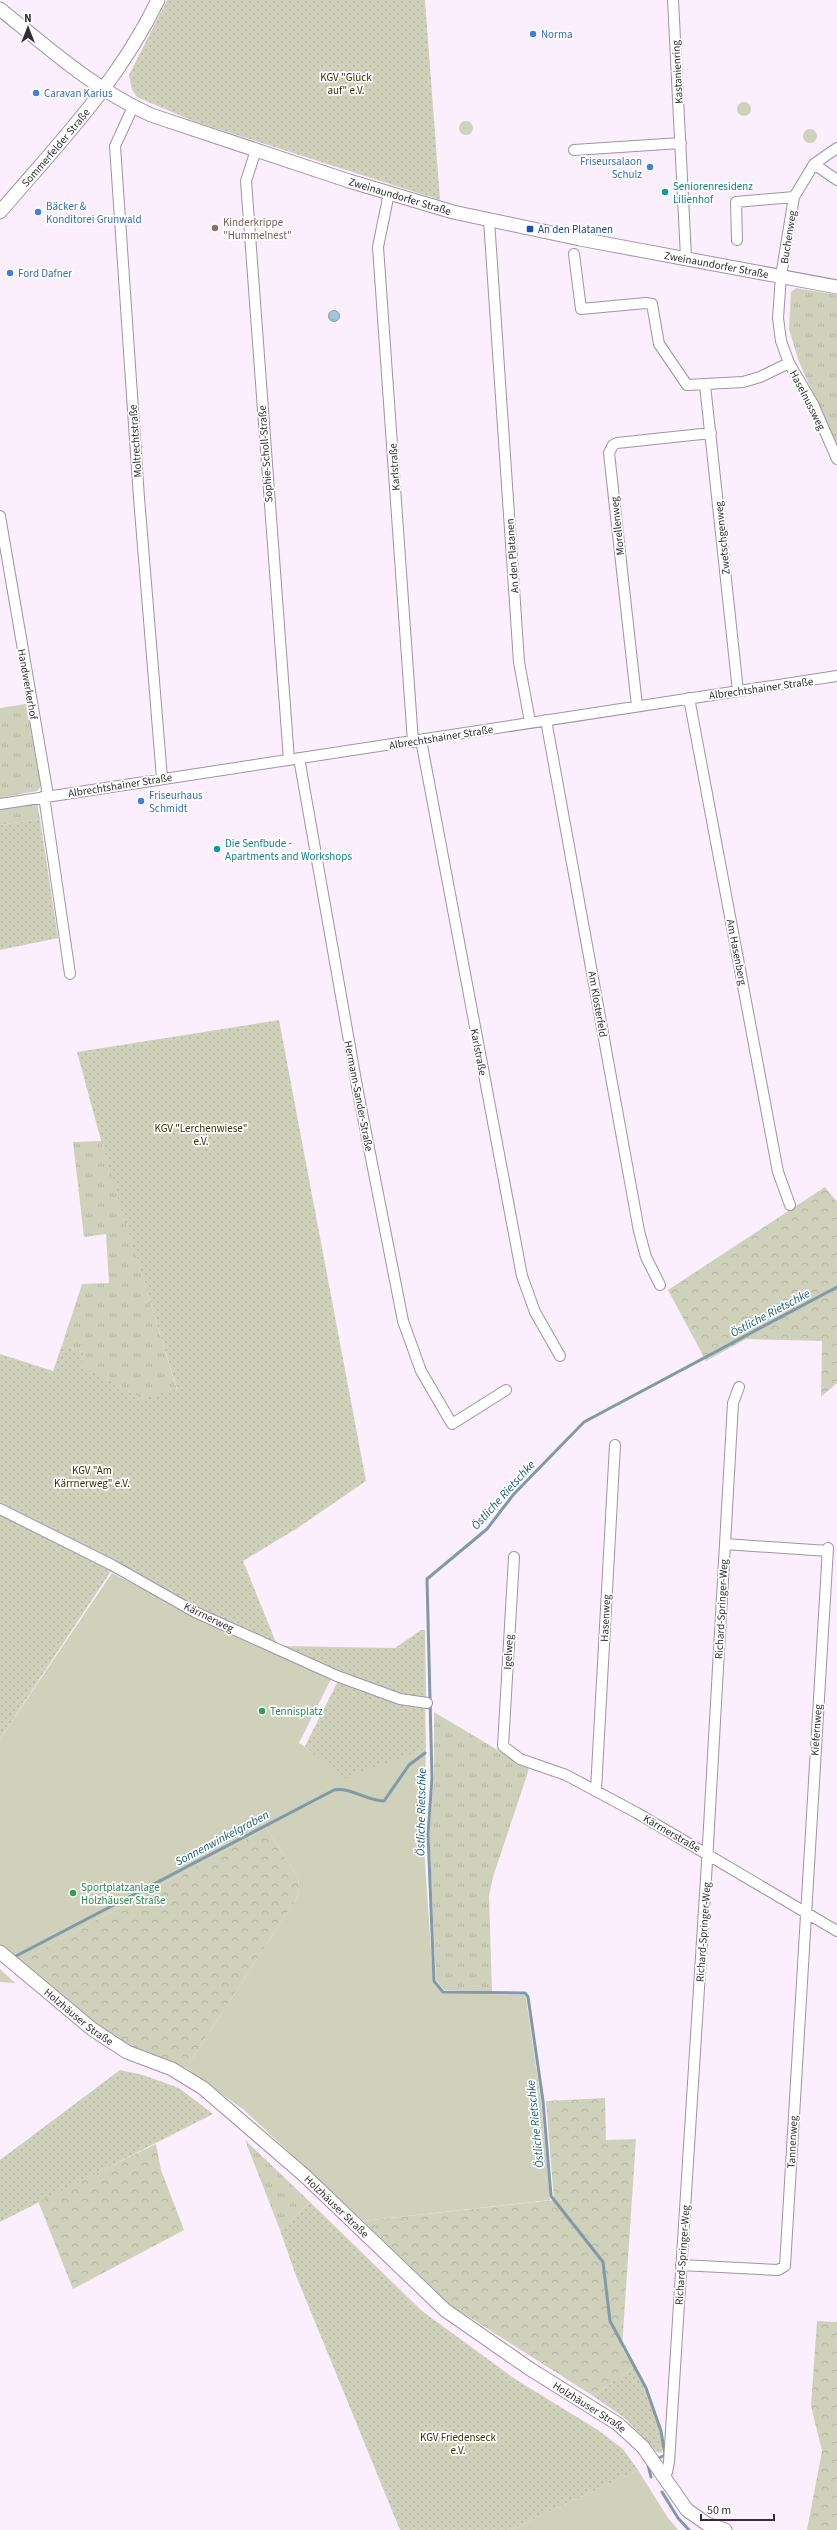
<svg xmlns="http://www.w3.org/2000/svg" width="837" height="2530" viewBox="0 0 837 2530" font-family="'Source Sans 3',sans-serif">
<defs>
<pattern id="grass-tufts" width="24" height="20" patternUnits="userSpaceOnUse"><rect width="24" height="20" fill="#cfd1ba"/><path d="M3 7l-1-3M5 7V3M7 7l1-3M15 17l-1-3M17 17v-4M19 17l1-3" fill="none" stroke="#b2b4a0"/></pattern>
<pattern id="forest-crowns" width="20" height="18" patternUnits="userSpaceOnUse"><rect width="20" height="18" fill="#cfd1ba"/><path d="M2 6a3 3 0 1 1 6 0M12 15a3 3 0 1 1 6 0" fill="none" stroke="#b2b4a0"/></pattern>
<pattern id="garden-dots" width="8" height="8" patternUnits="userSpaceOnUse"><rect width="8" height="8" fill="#cfd1ba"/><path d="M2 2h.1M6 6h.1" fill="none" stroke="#b2b4a0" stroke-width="1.8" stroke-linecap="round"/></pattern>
<pattern id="water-ripples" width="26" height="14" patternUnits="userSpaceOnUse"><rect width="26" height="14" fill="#a1c8dc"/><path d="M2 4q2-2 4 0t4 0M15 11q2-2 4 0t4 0" fill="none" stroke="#8bacbd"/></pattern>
</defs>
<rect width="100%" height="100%" fill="#fbeffe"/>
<path fill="url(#grass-tufts)" d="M796,288L837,295V450L798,359L789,329L791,292Z
M26,704L41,786L37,791L0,798V708Z
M37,802L40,819L0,825V808Z
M101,1141L177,1390L142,1399L80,1365L84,1352L62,1345L82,1284L109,1283L106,1234L84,1237L73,1142Z
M434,1712L529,1769L493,1877L489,1896L492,1991L444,1990L436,1980L429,1832L434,1778Z
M0,1969L15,1983L0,1982Z
M245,2140L310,2202L280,2230Z"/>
<path fill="url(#forest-crowns)" d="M825,1187L837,1202V1383L821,1397L822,1341L746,1339L706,1361L668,1290Z
M266,1828L298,1878L299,1888L296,1899L186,2068L129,2046L90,2021L18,1962Z
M605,2098L606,2140L636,2139L622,2348L634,2367L593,2396L449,2304L363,2221L554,2200L546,2101Z
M156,2144L161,2170L184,2230L73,2289L38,2201Z
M817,2321L837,2322V2530H807L822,2451L811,2406Z"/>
<path fill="#cfd1ba" d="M737 109a7 7 0 1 1 14 0a7 7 0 1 1-14 0Z
M459 128a7 7 0 1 1 14 0a7 7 0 1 1-14 0Z
M803 136a7 7 0 1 1 14 0a7 7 0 1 1-14 0Z
M112,1573L194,1615L331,1679L299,1743L318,1755L342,1778L426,1749L423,1833L433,1981L443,1993L524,1995L526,1998L541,2101L550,2200L363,2221L244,2110L186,2068L296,1899L299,1888L298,1878L266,1828L18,1962L0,1945V1739Z
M638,2470L668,2518L678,2530H511Z"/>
<path fill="url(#garden-dots)" d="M167,0H425L440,200L193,121L137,97L132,90L129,75Z
M40,819L58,938L0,950V825Z
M279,1020L366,1481L296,1529L243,1561L277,1645L195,1608L115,1565L0,1739V1354L53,1371L62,1345L84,1352L81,1365L142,1399L177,1389L108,1166L77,1052Z
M421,1630H425L426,1700C375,1692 327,1666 280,1646L395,1648Z
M338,1681L408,1706L425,1707L426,1749L343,1779L305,1746Z
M120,2070L143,2075L179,2088L213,2114L0,2222V2160Z
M310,2202L422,2311L515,2379L598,2430L623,2449L638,2470L511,2530H400L295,2273L280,2230Z
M634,2367C641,2381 670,2442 661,2453L657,2452L626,2419L593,2396Z"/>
<path fill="url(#water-ripples)" stroke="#809aa9" d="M328.5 316a5.5 5.5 0 1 1 11 0a5.5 5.5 0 1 1-11 0Z"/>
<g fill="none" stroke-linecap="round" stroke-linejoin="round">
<path stroke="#809aa9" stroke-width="3" d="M16,1956L334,1790C352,1787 366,1801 384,1801L409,1765L425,1753
M657,2459L665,2455L661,2431L646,2388L610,2321L603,2262L551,2196L543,2101L528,1997L525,1993L443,1992L434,1981L428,1834L432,1778L427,1579L487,1529L513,1495L584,1422L837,1287
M648,2465L651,2477
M662,2492L678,2518L689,2530"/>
<defs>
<path id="street" d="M673,0L686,257
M133,107L115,146L139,498L162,778
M837,148L814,164L794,197L781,276L778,318L781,341L789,363L813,404L837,459
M256,150L246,181L289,760
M574,150L681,143
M814,164L837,180
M389,193L378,247L413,742
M489,220L519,662L530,722
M737,240L736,202L794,197
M574,254L581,309L646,303L652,304L659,344L687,385L743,382L760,377L789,363
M705,385L738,691
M0,516L48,795
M689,698L778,1172L790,1205
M637,706L609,453L613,445L617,443L711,433
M546,720L639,1231L646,1257L660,1285
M421,740L522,1276L535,1312L560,1356
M299,758L358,1092L403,1321L421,1371L452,1424L506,1390
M44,796L70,974
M0,804L837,676
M0,1509L112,1565L195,1612L337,1676L400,1699L427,1703
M725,1544L828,1551
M514,1557L503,1746L520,1759L566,1775L637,1813L837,1931
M596,1790L615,1445
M681,2265L778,2270L785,2266L828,1548
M662,2476L667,2472L669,2462L707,1862L733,1403L739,1387"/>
<g id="secondary">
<path id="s1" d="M0,9C47,47 95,90 151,115L349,181L453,212L580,239L837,287"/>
<path id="s2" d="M0,212C59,143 118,83 158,0"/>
<path id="s3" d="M0,1952L92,2029L127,2052L172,2069L203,2088L305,2176L445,2310L530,2369L618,2424L643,2447L687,2510L707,2524L725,2530"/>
</g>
</defs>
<use href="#street" stroke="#9f94a2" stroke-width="12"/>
<use href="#secondary" stroke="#9f94a2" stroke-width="15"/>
<use href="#street" stroke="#fff" stroke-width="10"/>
<use href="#secondary" stroke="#fff" stroke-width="13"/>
</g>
<g fill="#3f7fe0" stroke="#fff" stroke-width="1.5">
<circle cx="533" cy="34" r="4"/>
<circle cx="36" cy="93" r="4"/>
<circle cx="650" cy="167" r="4"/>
<circle cx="38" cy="212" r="4"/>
<circle cx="10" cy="273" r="4"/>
<circle cx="141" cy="801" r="4"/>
</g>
<g fill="#0f9aa8" stroke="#fff" stroke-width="1.5">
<circle cx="665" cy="192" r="4"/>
<circle cx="217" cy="849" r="4"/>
</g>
<circle fill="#8d6e63" stroke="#fff" stroke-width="1.5" cx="215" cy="228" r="4"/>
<rect fill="#1a4fb4" stroke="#fff" stroke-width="1.5" x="526" y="225" width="8" height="8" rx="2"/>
<g fill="#2e9e5b" stroke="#fff" stroke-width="1.5">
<circle cx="262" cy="1711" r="4"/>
<circle cx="73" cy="1893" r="4"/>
</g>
<g text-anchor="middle" stroke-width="3.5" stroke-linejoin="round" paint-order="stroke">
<g font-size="11" fill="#366cbe" stroke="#fff" text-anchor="start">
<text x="541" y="38">Norma</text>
<text x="44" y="97">Caravan Karius</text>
<text x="642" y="165" text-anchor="end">Friseursalaon<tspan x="642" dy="13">Schulz</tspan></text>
<text x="46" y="210">Bäcker &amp;<tspan x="46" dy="13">Konditorei Grunwald</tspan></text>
<text x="18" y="277">Ford Dafner</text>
<text x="149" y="799">Friseurhaus<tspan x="149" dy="13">Schmidt</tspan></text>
</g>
<g font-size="11" fill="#322e33" stroke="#fff">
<text transform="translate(677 72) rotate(-93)" y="4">Kastanienring</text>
<text dy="4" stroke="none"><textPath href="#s2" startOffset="85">Sommerfelder Straße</textPath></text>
<text dy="4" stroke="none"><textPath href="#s1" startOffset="447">Zweinaundorfer Straße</textPath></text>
<text transform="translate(788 237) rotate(-81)" y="4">Buchenweg</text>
<text dy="4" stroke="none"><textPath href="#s1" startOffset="771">Zweinaundorfer Straße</textPath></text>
<text transform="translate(808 400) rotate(63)" y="4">Haselnussweg</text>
<text transform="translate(135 441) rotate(-94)" y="4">Moltrechtstraße</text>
<text transform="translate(265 454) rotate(-94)" y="4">Sophie-Scholl-Straße</text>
<text transform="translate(394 467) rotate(-94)" y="4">Karlstraße</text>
<text transform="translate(617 526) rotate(-96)" y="4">Morellenweg</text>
<text transform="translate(722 538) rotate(-96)" y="4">Zwetschgenweg</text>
<text transform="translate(512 556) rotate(-94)" y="4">An den Platanen</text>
<text transform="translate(28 684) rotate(80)" y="4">Handwerkerhof</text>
<text transform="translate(761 688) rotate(-8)" y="4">Albrechtshainer Straße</text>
<text transform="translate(441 737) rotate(-9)" y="4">Albrechtshainer Straße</text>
<text transform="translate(120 785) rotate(-9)" y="4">Albrechtshainer Straße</text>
<text transform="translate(737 952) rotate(79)" y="4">Am Hasenberg</text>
<text transform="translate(598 1004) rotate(80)" y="4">Am Klosterfeld</text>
<text transform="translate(479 1052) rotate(79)" y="4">Karlstraße</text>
<text transform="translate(359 1096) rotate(79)" y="4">Hermann-Sander-Straße</text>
<text transform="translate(721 1609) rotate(-87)" y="4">Richard-Springer-Weg</text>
<text transform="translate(209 1617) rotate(26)" y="4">Kärrnerweg</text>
<text transform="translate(605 1618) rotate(-87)" y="4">Hasenweg</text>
<text transform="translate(508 1652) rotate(-87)" y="4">Igelweg</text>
<text transform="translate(816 1730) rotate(-86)" y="4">Kiefernweg</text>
<text transform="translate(672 1833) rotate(30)" y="4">Kärrnerstraße</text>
<text transform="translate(703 1932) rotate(-86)" y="4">Richard-Springer-Weg</text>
<text dy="4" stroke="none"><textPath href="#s3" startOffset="102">Holzhäuser Straße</textPath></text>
<text transform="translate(792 2142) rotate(-87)" y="4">Tannenweg</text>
<text dy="4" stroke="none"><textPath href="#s3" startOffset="425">Holzhäuser Straße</textPath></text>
<text transform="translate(682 2255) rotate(-86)" y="4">Richard-Springer-Weg</text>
<text dy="4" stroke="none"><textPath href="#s3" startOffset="749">Holzhäuser Straße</textPath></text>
</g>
<g font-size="11" fill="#313203" stroke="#fff">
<text x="346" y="81">KGV "Glück<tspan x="346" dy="13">auf" e.V.</tspan></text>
<text x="201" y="1132">KGV "Lerchenwiese"<tspan x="201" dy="13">e.V.</tspan></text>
<text x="92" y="1474">KGV "Am<tspan x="92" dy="13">Kärrnerweg" e.V.</tspan></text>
<text x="458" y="2441">KGV Friedenseck<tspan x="458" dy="13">e.V.</tspan></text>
</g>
<g font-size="11" fill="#0d838f" stroke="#fff" text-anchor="start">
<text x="673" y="190">Seniorenresidenz<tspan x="673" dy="13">Lilienhof</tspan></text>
<text x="225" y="847">Die Senfbude -<tspan x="225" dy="13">Apartments and Workshops</tspan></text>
</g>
<g font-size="11" fill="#785e54" stroke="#fff" text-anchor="start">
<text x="223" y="226">Kinderkrippe<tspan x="223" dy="13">"Hummelnest"</tspan></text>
</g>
<g font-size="11" fill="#164399" stroke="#fff" text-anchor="start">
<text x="538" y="233">An den Platanen</text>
</g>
<g font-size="11" fill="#27864d" stroke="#fff" text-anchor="start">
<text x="270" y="1715">Tennisplatz</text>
<text x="81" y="1891">Sportplatzanlage<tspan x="81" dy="13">Holzhäuser Straße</tspan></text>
</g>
<g font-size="12" font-style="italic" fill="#165e79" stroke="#fff">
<text transform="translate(770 1313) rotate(-28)" y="4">Östliche Rietschke</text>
<text transform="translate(503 1495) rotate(-48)" y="4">Östliche Rietschke</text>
<text transform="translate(421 1812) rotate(-89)" y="4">Östliche Rietschke</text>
<text transform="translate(222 1838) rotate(-28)" y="4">Sonnenwinkelgraben</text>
<text transform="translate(535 2124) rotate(-96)" y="4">Östliche Rietschke</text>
</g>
</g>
<g transform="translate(28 28)" stroke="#ffffff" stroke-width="3" paint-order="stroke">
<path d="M0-3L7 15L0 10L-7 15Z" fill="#322e33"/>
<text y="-6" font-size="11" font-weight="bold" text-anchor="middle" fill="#322e33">N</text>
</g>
<path d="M701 2514v6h73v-6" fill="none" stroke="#322e33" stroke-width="2"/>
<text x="707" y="2514" font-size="12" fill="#322e33" stroke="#ffffff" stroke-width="3" paint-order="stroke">50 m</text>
</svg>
